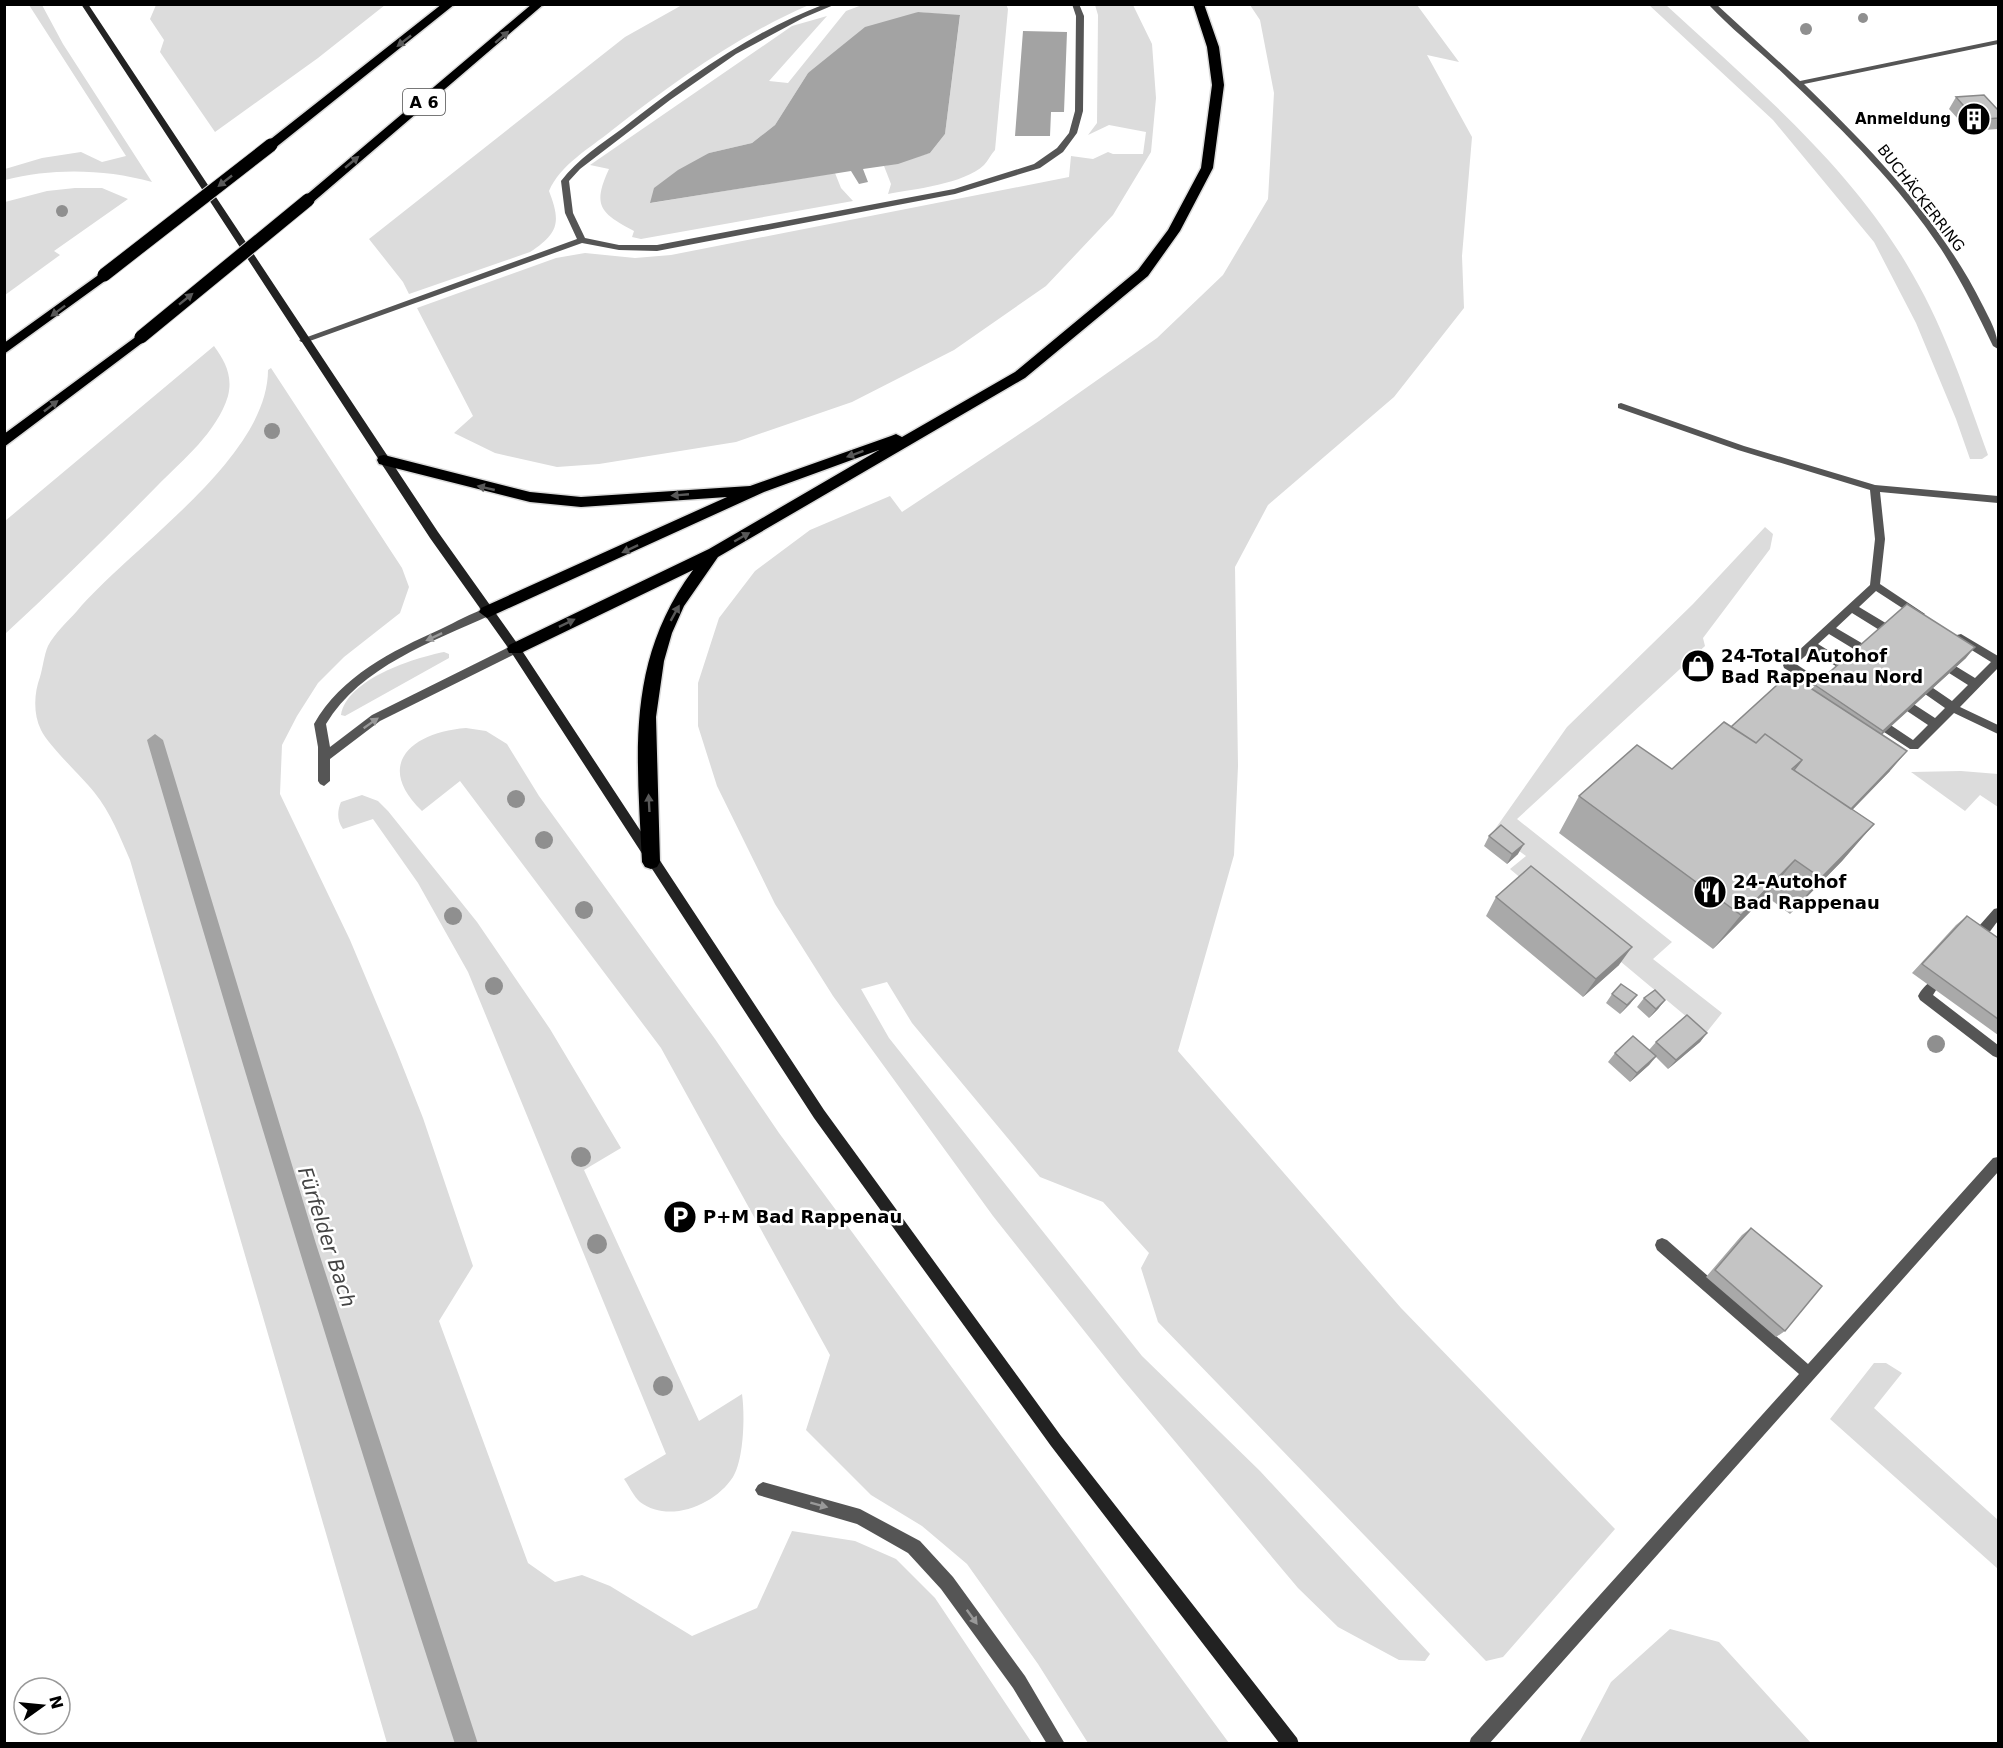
<svg xmlns="http://www.w3.org/2000/svg" width="2003" height="1748" viewBox="0 0 2003 1748" font-family="'DejaVu Sans',sans-serif">
<rect width="100%" height="100%" fill="#fff"/>
<path fill="#dcdcdc" d="M1006,4L1008,9L995,150C991,154 988,161 984,165C964,184 914,189 888,194L891,184L884,166L930,153L945,134L960,16L918,12L808,73L775,125L752,143L709,153L651,203L835,173L841,188L853,201L641,239L632,237L634,231C600,213 592,206 609,169L590,165L792,26L827,16L769,81L788,83L846,11L862,5Z
M29,5H42L63,44L152,182C104,169 53,168 5,180V169L42,158L81,152L102,162L126,156Z
M156,5V4L385,5L318,58L215,132L160,52L164,40L150,19Z
M682,5H809C737,36 673,83 611,131C590,148 560,165 549,191C561,222 559,233 530,252L409,294L403,282L369,239L625,37Z
M1095,5H1133L1152,44L1156,98L1151,152L1113,215L1046,286L954,350L852,402L736,442L599,464L557,467L495,453L454,433L473,416L417,308L556,258L585,253L635,258L671,255L1069,177L1071,156L1093,159L1108,152L1113,154H1143L1146,132L1109,125L1088,135L1097,123L1098,15Z
M1250,5H1417L1459,62L1427,55L1472,137L1462,256L1464,308L1394,397L1268,505L1235,567L1238,766L1234,855L1178,1051L1401,1308L1615,1529L1503,1657L1486,1661L1158,1322L1141,1268L1149,1253L1103,1202L1040,1177L912,1023L887,982L861,989L889,1038L1142,1356L1260,1471L1430,1654L1425,1661L1399,1660L1338,1627L1298,1588L1120,1376L993,1216L833,996L775,904L717,786L698,726V683L719,618L755,571L810,530L890,496L902,512L1039,421L1157,338L1223,275L1268,199L1274,93L1260,20Z
M1649,5H1666C1755,87 1853,168 1913,275C1946,332 1966,394 1988,455L1982,459H1970L1956,419L1916,323L1874,242L1773,120Z
M75,188H102L128,199L54,251L60,255L5,295V202L47,191Z
M214,346C225,361 233,376 228,396C217,432 183,460 158,485C108,536 57,586 5,634V521Z
M271,368L402,568L409,587L400,613L344,657L318,683L297,716L282,745L280,794L350,940L397,1052L423,1118L473,1266L439,1321L528,1563L555,1582L582,1575L610,1586L692,1636L757,1608L792,1531L855,1541L896,1559L935,1598L1032,1743H387L130,860C120,837 111,813 94,792C82,777 48,745 41,730C33,714 34,693 40,677C43,667 44,655 48,646C54,634 68,621 77,611C131,547 268,458 268,370Z
M1765,527L1773,534L1770,549L1703,638L1705,646L1517,819L1672,942L1653,959L1722,1013L1706,1033L1510,869L1526,856L1493,832L1567,727L1693,604Z
M444,652L449,654V658L345,716L341,715C347,679 414,658 444,652Z
M466,728L486,731L507,744L539,796L715,1039L779,1133L1229,1743H1088L1038,1664L967,1564L922,1526L871,1495L806,1430L830,1355L661,1048L460,781L422,811C373,764 413,732 466,728Z
M1961,771L1998,774V807L1980,795L1965,811L1911,772Z
M362,795L378,801L388,811L477,922L550,1029L621,1148L584,1170L699,1421L742,1394C745,1415 744,1459 733,1477C715,1505 669,1524 640,1502C634,1497 629,1486 624,1479L666,1454L468,972L418,883L373,819L343,829C337,821 337,811 341,802Z
M1874,1363H1886L1902,1373L1874,1408L1998,1520V1569L1830,1419Z
M1670,1629L1719,1642L1811,1743H1579L1611,1682Z"/>
<path fill="#a3a3a3" d="M918,12L960,15L945,134L930,153L898,164L863,169L868,182L859,184L851,171L650,203L654,188L678,170L709,153L752,143L775,125L808,73L865,27Z
M1023,31L1067,32L1064,112H1051L1050,136H1015Z"/>
<g fill="none" stroke-linecap="round" stroke-linejoin="round">
<path fill="#a3a3a3" fill-rule="evenodd" d="M155,734L163,740L316,1244L478,1744H455C347,1411 245,1076 147,740Z"/>
<defs>
<path id="motorway" d="M442,4H455L275,148H267V142Z
M532,4H544L312,203H304V197Z
M1193,4H1204L1219,47L1224,85L1213,168L1180,231L1148,276L1025,378L718,557L684,606L672,633L664,661L656,717L660,862L657,867L651,869L645,867L642,862C637,755 625,662 693,570L521,653H509L507,649L509,645L709,549L879,450L764,492L487,618L479,612L481,608L727,497L581,507L530,502L379,464L377,460L379,456L384,455L530,492L581,497L750,486L891,436L896,434L902,437L1015,372L1138,270L1168,230L1201,168L1212,85L1207,47Z
M104,271L109,272V278L4,354V343Z
M141,333L148,337L146,340L4,447V434Z"/>
</defs>
<use href="#motorway" stroke="#dbdbdb" stroke-width="3"/>
<path fill="#555" fill-rule="evenodd" d="M825,4H836L803,18L736,54L670,100L580,169L569,181L573,213L585,238L619,245H657L954,189L1034,164L1057,148L1069,133L1075,111L1076,16L1072,4H1079L1084,16L1083,111L1077,133L1063,152L1040,168L955,194L657,251L619,250L582,243L307,342H301L299,340L577,239L565,213L561,181C578,159 601,144 623,128C686,79 750,32 825,4Z
M1621,403L1744,446L1875,485L1998,496V503L1880,492L1885,539L1880,584L1925,614L1920,618L1916,617L1876,591L1859,607L1889,625L1890,628L1889,631H1881L1852,613L1836,628L1865,645L1866,648L1865,651H1857L1829,634L1818,644L1847,662L1848,665L1847,668H1839L1811,651L1796,664L1823,682L1824,685L1819,689L1784,668L1783,665L1870,585L1875,539L1870,490L1738,450L1618,408V404Z
M487,608L491,609L492,612L491,615C432,642 361,666 326,724L330,747L372,715L511,646H519L520,649L519,652L380,721L330,759V781L324,786L320,784L318,781V747L314,724C341,676 392,651 441,629C456,622 471,613 487,608Z
M1961,634L1998,656V668L1960,707L1998,725V734L1954,713L1918,749H1910L1884,732L1882,729L1884,726H1892L1913,740L1928,725L1907,711L1905,708L1907,705H1915L1935,718L1945,708L1925,694L1923,691L1925,688H1933L1952,701L1968,685L1949,673L1948,670L1949,667H1957L1975,678L1991,662L1957,641L1956,638L1957,635Z
M1998,908V921C1991,929 1983,945 1972,942L1970,938L1972,934L1994,909Z
M1932,981L1936,983L1938,987L1933,995L1998,1045V1058L1993,1056L1920,1000L1918,996C1921,990 1926,984 1932,981Z
M1998,1157V1172L1489,1744H1469L1471,1738L1799,1374L1657,1250L1655,1245L1657,1240L1662,1238L1667,1240L1808,1364L1993,1158Z
M763,1482L860,1509L920,1541L953,1577L1025,1676L1065,1744H1047L1013,1688L941,1589L908,1553L857,1524L758,1495L755,1490L758,1485Z"/>
<path fill="#555" fill-rule="evenodd" d="M1708,4H1716L1800,81L1998,40V44L1804,84C1872,150 1941,221 1983,306C1990,320 1998,333 1998,349L1993,346C1977,313 1961,280 1941,249C1900,187 1846,133 1792,82C1765,55 1734,32 1708,4Z"/>
<path fill="#222" fill-rule="evenodd" d="M81,4H88L438,532L519,646L824,1110L1061,1436L1297,1738L1299,1744H1280L1051,1446L814,1118L511,652L430,538Z"/>
<use href="#motorway" fill="#000" fill-rule="evenodd"/>
<defs>
<path id="motorway-bridge" d="M104,275L271,145
M141,337L308,200"/>
</defs>
<use href="#motorway-bridge" stroke="#dbdbdb" stroke-width="15" stroke-linecap="butt"/>
<use href="#motorway-bridge" stroke="#000" stroke-width="13"/>
</g>
<g fill="#8f8f8f">
<circle cx="1863" cy="18" r="5"/>
<circle cx="1806" cy="29" r="6"/>
<circle cx="62" cy="211" r="6"/>
<circle cx="272" cy="431" r="8"/>
<circle cx="516" cy="799" r="9"/>
<circle cx="544" cy="840" r="9"/>
<circle cx="584" cy="910" r="9"/>
<circle cx="453" cy="916" r="9"/>
<circle cx="494" cy="986" r="9"/>
<circle cx="1936" cy="1044" r="9"/>
<circle cx="581" cy="1157" r="10"/>
<circle cx="597" cy="1244" r="10"/>
<circle cx="663" cy="1386" r="10"/>
</g>
<path fill="#a9a9a9" d="M1956,97L1998,110V129L1969,131L1949,109Z
M1966,658L1882,734L1890,771L1852,810L1874,824L1842,861L1790,914L1766,896L1713,949L1559,833L1579,796L1672,769L1731,727L1812,689L1815,685Z
M1489,836L1518,854L1507,864L1484,846Z
M1496,897L1619,965L1583,997L1486,916Z
M1967,916L1998,938V1035L1912,973L1956,925Z
M1612,994L1637,995L1620,1014L1606,1003Z
M1644,998L1665,1000L1658,1009L1649,1018L1637,1007Z
M1707,1033L1700,1042L1668,1069L1656,1057L1649,1065L1630,1082L1608,1062L1615,1053L1649,1050L1656,1042Z
M1751,1228L1785,1331L1776,1337L1706,1277L1742,1235Z"/>
<path fill="#898989" d="M1975,647L1966,658L1875,741L1883,731Z
M1907,751L1890,771L1828,835L1844,815Z
M1874,824L1842,861L1790,914L1821,878Z
M1524,844L1518,854L1507,864L1512,854Z
M1795,860L1766,896L1713,949L1741,915Z
M1632,947L1619,965L1583,997L1596,979Z
M1637,995L1630,1004L1620,1014L1627,1005Z
M1665,1000L1658,1009L1649,1018L1656,1009Z
M1707,1033L1700,1042L1668,1069L1676,1060Z
M1656,1056L1649,1065L1630,1082L1637,1073Z"/>
<path fill="#c4c4c4" stroke="#898989" stroke-width="1.5" d="M1984,95L1998,110V118L1976,120L1956,97Z
M1907,604L1975,647L1883,731L1815,685Z
M1789,674L1907,751L1851,809L1794,770L1802,760L1765,734L1756,743L1731,727Z
M1724,722L1756,743L1765,734L1802,760L1792,769L1874,824L1821,878L1795,860L1741,915L1579,796L1637,745L1672,769Z
M1501,825L1524,844L1512,854L1489,836Z
M1531,866L1632,947L1596,979L1496,897Z
M1967,916L1998,938V1019L1922,964Z
M1621,984L1637,995L1627,1005L1612,994Z
M1655,990L1665,1000L1656,1009L1644,998Z
M1687,1015L1707,1033L1676,1060L1656,1042Z
M1633,1036L1656,1056L1637,1073L1615,1053Z
M1751,1228L1822,1286L1785,1331L1715,1270Z"/>
<defs><path id="oneway-solid" d="M-6-.8H1V-3.2L6.5 0L1 3.2V.8H-6Z" transform="scale(1.5)"/></defs>
<g fill="#595959">
<use href="#oneway-solid" transform="translate(502 37) rotate(-41)"/>
<use href="#oneway-solid" transform="translate(404 41) rotate(142)"/>
<use href="#oneway-solid" transform="translate(352 162) rotate(-40)"/>
<use href="#oneway-solid" transform="translate(225 181) rotate(142)"/>
<use href="#oneway-solid" transform="translate(186 299) rotate(-39)"/>
<use href="#oneway-solid" transform="translate(58 311) rotate(143)"/>
<use href="#oneway-solid" transform="translate(51 406) rotate(-38)"/>
<use href="#oneway-solid" transform="translate(855 454) rotate(160)"/>
<use href="#oneway-solid" transform="translate(486 488) rotate(-167)"/>
<use href="#oneway-solid" transform="translate(680 495) rotate(175)"/>
<use href="#oneway-solid" transform="translate(742 537) rotate(-30)"/>
<use href="#oneway-solid" transform="translate(630 549) rotate(155)"/>
<use href="#oneway-solid" transform="translate(675 613) rotate(-61)"/>
<use href="#oneway-solid" transform="translate(567 623) rotate(-26)"/>
<use href="#oneway-solid" transform="translate(649 803) rotate(-93)"/>
</g>
<g fill="#999">
<use href="#oneway-solid" transform="translate(434 637) rotate(155)"/>
<use href="#oneway-solid" transform="translate(371 723) rotate(-35)"/>
<use href="#oneway-solid" transform="translate(819 1505) rotate(15)"/>
<use href="#oneway-solid" transform="translate(972 1617) rotate(54)"/>
</g>
<defs>
<symbol id="building-disc" viewBox="-11 -11 22 22"><circle r="9.5" fill="#000" stroke="#fff"/><path d="M-4-6H4V6H1V3H-1V6H-4ZM-2.5-4.3h1.7v1.8h-1.7ZM.8-4.3h1.7v1.8H.8ZM-2.5-1h1.7V.8h-1.7ZM.8-1h1.7V.8H.8Z" fill="#fff"/></symbol>
<symbol id="shop-disc" viewBox="-11 -11 22 22"><circle r="9.5" fill="#000" stroke="#fff"/><path d="M-5-2.5h2.3a2.7 3.5 0 0 1 5.4 0H5L5.5 6h-11ZM-1.5-2.5h3a1.5 2.3 0 0 0-3 0Z" fill="#fff"/></symbol>
<symbol id="restaurant-disc" viewBox="-11 -11 22 22"><circle r="9.5" fill="#000" stroke="#fff"/><path d="M-5-6h1v4h1v-4h1v4h1v-4h1v5L-1.5 .5V6h-2V.5L-5-1ZM5-6V6H3V1.5H1.5Q1.5-4 5-6Z" fill="#fff"/></symbol>
<symbol id="parking-disc" viewBox="-11 -11 22 22"><circle r="9.5" fill="#000" stroke="#fff"/><path d="M-3.5-5.5H1a3.5 3.5 0 0 1 0 7H-1V5.5H-3.5ZM-1-3.4V-.6H.8a1.4 1.4 0 0 0 0-2.8Z" fill="#fff"/></symbol>
</defs>
<g fill-rule="evenodd">
<use href="#building-disc" x="1955" y="100" width="38" height="38"/>
<use href="#shop-disc" x="1679" y="647" width="38" height="38"/>
<use href="#restaurant-disc" x="1691" y="873" width="38" height="38"/>
<use href="#parking-disc" x="661" y="1198" width="38" height="38"/>
</g>
<g text-anchor="middle" stroke-width="5" stroke-linejoin="round" paint-order="stroke">
<g font-size="15" font-weight="bold" fill="#000" stroke="#fff" text-anchor="end">
<text x="1951" y="124">Anmeldung</text>
</g>
<g font-size="15" fill="#000" stroke="#fff">
<text transform="translate(1921 198) rotate(52)" y="5">BUCHÄCKERRING</text>
</g>
<rect fill="#fff" stroke="#4c4c4c" stroke-width="1.5" x="403" y="89" width="42" height="26" rx="4.5"/>
<g font-size="16" font-weight="bold" fill="#000">
<text x="424" y="108">A 6</text>
</g>
<g font-size="18" font-weight="bold" fill="#000" stroke="#fff" text-anchor="start">
<text x="1721" y="662">24-Total Autohof<tspan x="1721" dy="21">Bad Rappenau Nord</tspan></text>
<text x="1733" y="888">24-Autohof<tspan x="1733" dy="21">Bad Rappenau</tspan></text>
<text x="703" y="1223">P+M Bad Rappenau</text>
</g>
<g font-size="20" font-style="italic" fill="#444" stroke="#fff">
<text transform="translate(327 1237) rotate(72)" y="7">Fürfelder Bach</text>
</g>
</g>
<rect width="2003" height="1748" fill="none" stroke="#000000" stroke-width="12"/>
<g transform="translate(42 1706) rotate(75)"><circle r="28" fill="#ffffff" stroke="#999999" stroke-width="1.5"/>
<path d="M0-4.5L10 22L0 15L-10 22Z" fill="#000000"/>
<text y="-9" font-size="16" font-weight="bold" text-anchor="middle" fill="#000000">N</text>
</g>
</svg>
